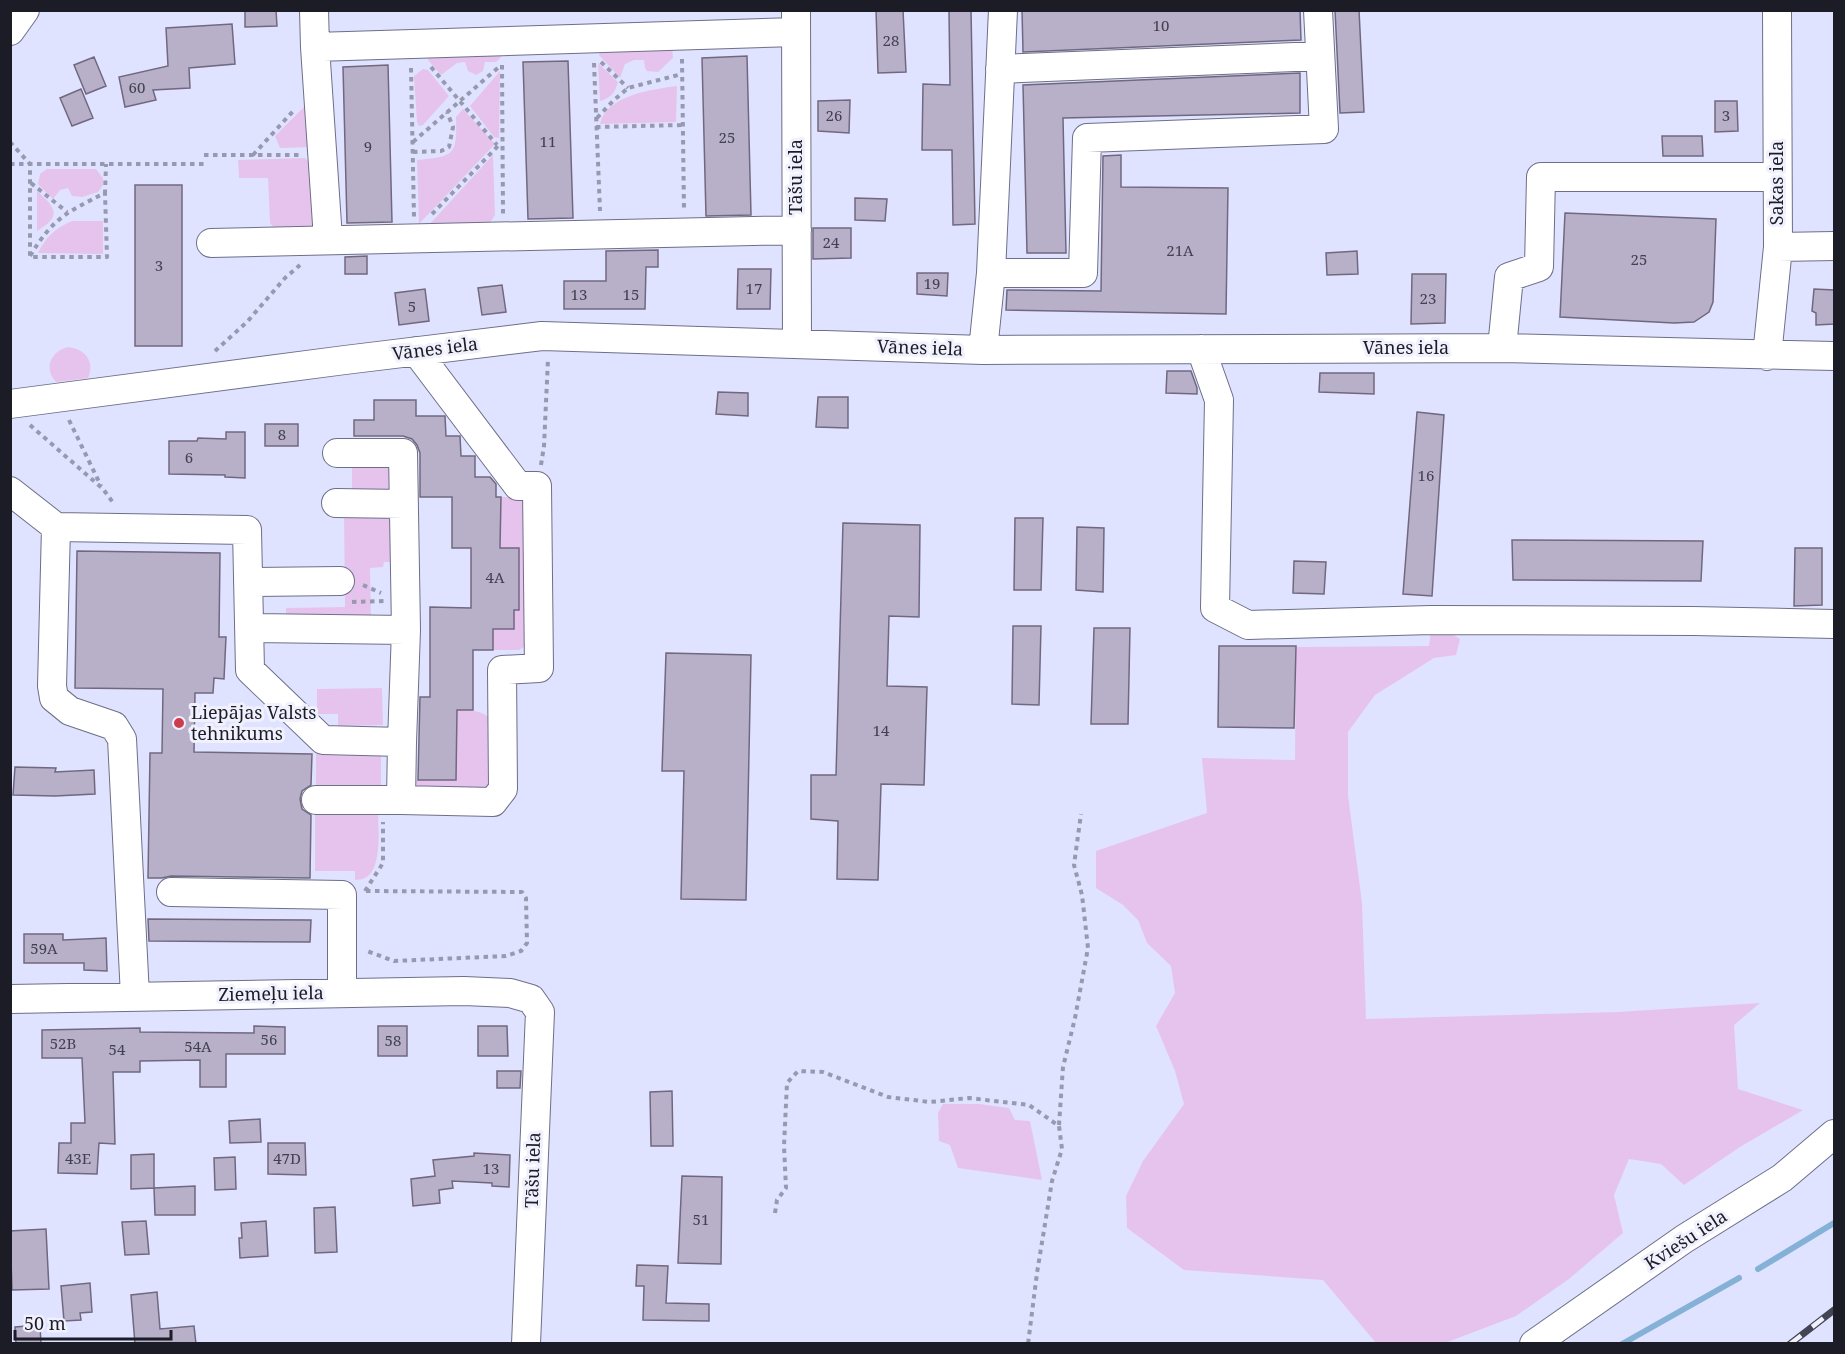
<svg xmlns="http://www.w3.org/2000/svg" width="1845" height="1354" viewBox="0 0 1845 1354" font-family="'Noto Serif',serif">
<rect width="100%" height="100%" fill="#e0e3ff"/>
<path fill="#e6c3ed" d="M672,43L673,58L658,72L647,71L645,68L644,60H634L625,64L620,78L599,55L601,49Z
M511,47L496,62H485L483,71L476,75L468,71L465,62L457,63L441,75L428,60V55Z
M598,63L618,82C615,93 611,98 600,101Z
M423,69L428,70L449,96L423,125L419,126L417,122L414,76Z
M500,71L499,138L494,137L470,106Z
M677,86L676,122L600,124C606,95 654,89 677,86Z
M312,99L313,147L280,148L275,136Z
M463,109L495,144L419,224L417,160C455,157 457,155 456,117Z
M493,155L495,215L488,226L427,227Z
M305,158L313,167L314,229H275L270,223L268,178H239L238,160Z
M47,169H96L103,178V185L98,192L82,197L72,196L68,188L60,190L53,199L38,184L40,174Z
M37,191C55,207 63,216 37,231Z
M72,221H103V254L38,253C46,237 55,228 72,221Z
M68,347C86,349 95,362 88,378L56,382C43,368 51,351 68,347Z
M352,456H395V496H352Z
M501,497H525L527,645L519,650H493V629H514V610H519V549L500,548Z
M396,511L397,562H384L383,567L370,568L371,622L286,617V608L345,607L344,512Z
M1431,629L1445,630L1460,639L1456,655L1434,658L1375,695L1348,732V795L1362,903L1366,1019L1618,1012L1760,1003L1734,1025L1738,1089L1803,1110L1740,1147L1684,1185L1661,1164L1629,1159L1614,1195L1623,1233L1569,1279L1516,1316L1445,1343H1376L1323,1280L1184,1270L1127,1228L1126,1196L1143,1161L1184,1104L1175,1071L1156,1026L1175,993L1171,966L1147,943L1138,920L1123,905L1096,888V851L1207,813L1202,758L1295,760L1296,647L1429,646Z
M382,688L383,725L338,726V714H317V689Z
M457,710C471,710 483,710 493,721L496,775L487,791L418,789L415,780H456Z
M316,754L381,755V794L316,797Z
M315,809H378C378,826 383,869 365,878C362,880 359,879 355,880V871H315Z
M943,1104H979L1009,1108L1015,1120L1030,1121L1042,1180L958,1168L950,1145L939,1141L938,1113Z"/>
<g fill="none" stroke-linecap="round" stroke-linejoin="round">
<path stroke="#84b1d5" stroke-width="6" d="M1758,1269L1834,1223
M1622,1344L1739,1278"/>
</g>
<path fill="#b8afc9" stroke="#716880" stroke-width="1.5" d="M245,10H276L277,26L245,27Z
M876,10H903L906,72L878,73Z
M949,10H971L975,224L953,225L952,150H922L923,84L950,85Z
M1022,10H1300L1301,40L1023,52Z
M1335,10H1359L1364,112L1340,113Z
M232,24L235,64L189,68L190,88L153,90L156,100L125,107L119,77L168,66L166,28Z
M747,56L751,215L706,216L702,58Z
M94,57L106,86L86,94L74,65Z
M568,61L573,218L528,219L523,62Z
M388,65L392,222L347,223L343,67Z
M1300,73V113L1063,118L1066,253H1027L1023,85Z
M81,89L93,118L72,126L60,98Z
M850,100L849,133L818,131V101Z
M1715,101H1737L1738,131L1715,132Z
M1662,136H1702L1703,156H1663Z
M1121,155V187L1228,188L1226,314L1006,310L1007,290L1101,291L1103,156Z
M135,185H182V346H135Z
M855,198L887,199L885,221L855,220Z
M1565,213L1716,219L1713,302L1709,312L1694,322L1674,323L1560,317Z
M813,228H851V258L813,259Z
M658,250V267H646L645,309H564V281H606V251Z
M1357,251L1358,274L1327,275L1326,253Z
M367,256V274H345V257Z
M738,269H771L770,309H737Z
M917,273H948L947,296L917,294Z
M1412,274H1446L1445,323L1411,324Z
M502,285L506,312L482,315L478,288Z
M425,289L429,321L399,325L395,293Z
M1814,289L1834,290V324L1816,325V313L1812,311Z
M1167,371H1191L1197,388V394L1166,393Z
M1320,373H1374V394L1319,392Z
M718,392L748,393V416L716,414Z
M818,397H848V428L816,427Z
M374,400H416V416H445L446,436H460L461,456H475V477H490L496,484V497H501L500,548H519V610H514V629H493V650H473V710H457L456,780H418L420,697H430V607L471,608V548H452V497H420V453L417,445L412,439L403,436H354V420H374Z
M1417,412L1444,415L1432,596L1403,594Z
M265,424H298V446H265Z
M226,432H245V478L225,477V475L169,474V441H197L198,438L226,439Z
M1015,518H1043L1041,590H1014Z
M843,523L920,525L919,617L889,616L887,686L927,687L924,785L881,784L878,880L837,879L838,821L811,819V775H836Z
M1077,527L1104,528L1103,592L1076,590Z
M1512,540L1703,541L1701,581L1513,580Z
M1795,548H1822V605L1794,606Z
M77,551L220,553L219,637H226L224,679L214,678L213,693H195L194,752L312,754L311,785L302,791L300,799L302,809L311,815L310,878L171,876L162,878H148L150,753H162L163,689L75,688Z
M1294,561L1326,562L1324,594L1293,593Z
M1013,626H1041L1039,705L1012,704Z
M1094,628H1130L1128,724H1091Z
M1219,646H1296L1294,728L1218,727Z
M666,653L751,655L746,900L681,899L684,771H662Z
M15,767L56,768L55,772L94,770L95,794L55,796L13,795Z
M148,919L311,920L310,942L149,941Z
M24,934H63V940L106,938L107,971L84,970V963H24Z
M254,1026L285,1027V1054H226V1087H200V1060L140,1061V1072H113L115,1144L99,1143L97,1174L58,1173L59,1143H71V1123H85L82,1058H42V1030L140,1028V1032L254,1033Z
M378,1026H407V1056H378Z
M478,1026H507L508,1056H478Z
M497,1071H521L520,1088H497Z
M672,1091L673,1146H651L650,1092Z
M260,1119L261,1142L230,1143L229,1121Z
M268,1143H305L306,1175L268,1174Z
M474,1153L510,1155L509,1187L492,1186V1183L452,1181L453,1188L439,1190L440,1203L413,1206L411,1179L435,1176L433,1160L474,1156Z
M154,1154V1188L131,1189V1155Z
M235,1157L236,1189L215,1190L214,1158Z
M682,1176L722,1177L721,1264L678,1263Z
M195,1186V1215H155L154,1188Z
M335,1207L337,1252L315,1253L314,1208Z
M146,1221L149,1254L125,1255L122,1222Z
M266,1221L268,1256L240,1258L239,1238H242L241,1223Z
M46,1229L49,1289L12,1290L10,1231Z
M637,1265L668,1266L666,1303L709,1304V1321L643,1320L644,1286H636Z
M90,1283L92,1312L80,1313L81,1320L64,1321L61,1286Z
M157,1292L160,1329L194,1326L196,1344H135L131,1295Z
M40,1325L41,1344H16L15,1327Z"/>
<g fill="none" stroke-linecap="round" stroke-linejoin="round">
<defs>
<path id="minor" d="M314,10L315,47
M796,10L797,343
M10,31L25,10
M1000,69L1320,56
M328,239L315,47L796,32
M211,243L797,230
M1778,247L1834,246
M991,273H1083L1087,138L1324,129L1318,10
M1502,348L1509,277L1539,267L1541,177H1777
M1201,349L1219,400L1215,608L1248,625L1431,620L1693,621L1834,624
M983,350L991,273L1003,10
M1767,356L1778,247L1777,10
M10,404L345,360L542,336L983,350L1502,348L1834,356
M337,453H403L406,630
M10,491L56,527L52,686L54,698L70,711L114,726L122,739L135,996
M336,503L404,504
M56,527L247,530L250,670L323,740L402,742L401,800L493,802L503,789L502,670L539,668L537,486H518L416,351
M248,582L340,581
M249,628L406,630L402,742
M316,800H401
M171,892L342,895V993
M10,999L464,991L510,993L531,999L540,1012L526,1344
M1534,1344L1684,1239L1782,1178L1834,1134"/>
</defs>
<use href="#minor" stroke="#6d6f88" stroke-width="30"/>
<path stroke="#9799af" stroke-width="4" stroke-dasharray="4.5 4.5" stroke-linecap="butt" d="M682,59L684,211
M601,62L628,88
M594,63L600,211
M502,65L503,214
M431,67L497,145
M411,68L414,217
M597,118L613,101L628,88L682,74
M596,127L683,125
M10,142L30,164V257H107L105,193
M413,142L500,66
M413,152L441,151L449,147L453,127L447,112
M204,155H301
M253,155L295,109
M10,164H207
M31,183L67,212
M432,214L499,145
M30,256C53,218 67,212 105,193L106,164
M215,351L247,322L285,278L300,265
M69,420L101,486
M30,425L103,489L114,504
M541,465L544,446L548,359
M363,585L381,593
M352,602L384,601
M365,891L383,863V822
M366,891L522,892L526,898L527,943L521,951L506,956L394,961L367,951
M1059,1125L1063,1067L1075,1018L1088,948L1082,895L1074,865L1081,814
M775,1213L777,1200L786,1188L784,1146L787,1083L798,1071L823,1072L888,1097L930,1102L969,1098L1029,1105L1059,1126L1062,1149L1052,1181L1037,1273L1028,1344"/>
<use href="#minor" stroke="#fff" stroke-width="28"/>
<defs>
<path id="rail" d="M1790,1344L1834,1310"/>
</defs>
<use href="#rail" stroke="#444553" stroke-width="7"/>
<use href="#rail" stroke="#f0f1fd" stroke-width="4.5" stroke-dasharray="14" stroke-linecap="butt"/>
</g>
<circle fill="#cc3c4d" stroke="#f0f1fd" stroke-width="2" cx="179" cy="723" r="6"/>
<g text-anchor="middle" stroke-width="6" stroke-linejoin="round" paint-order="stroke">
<g font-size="15" fill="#42414f">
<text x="1161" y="31">10</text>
<text x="891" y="46">28</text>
<text x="137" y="93">60</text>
<text x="834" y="121">26</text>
<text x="1726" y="121">3</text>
<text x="727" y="143">25</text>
<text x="548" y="147">11</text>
<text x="368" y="152">9</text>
<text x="831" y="248">24</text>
<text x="1180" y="256">21A</text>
<text x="1639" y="265">25</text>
<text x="159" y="271">3</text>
<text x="932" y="289">19</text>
<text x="754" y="294">17</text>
<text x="579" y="300">13</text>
<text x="631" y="300">15</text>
<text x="1428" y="304">23</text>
<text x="412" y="312">5</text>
<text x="282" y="440">8</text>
<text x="189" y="463">6</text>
<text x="1426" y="481">16</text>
<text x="495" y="583">4A</text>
<text x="881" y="736">14</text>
<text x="44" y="954">59A</text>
<text x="269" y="1045">56</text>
<text x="393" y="1046">58</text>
<text x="63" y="1049">52B</text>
<text x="198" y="1052">54A</text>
<text x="117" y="1055">54</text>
<text x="78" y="1164">43E</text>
<text x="287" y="1164">47D</text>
<text x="491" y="1174">13</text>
<text x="701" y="1225">51</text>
</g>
<g font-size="18" fill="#1b1c26" stroke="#f0f1fd">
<text transform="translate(796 177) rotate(-90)" y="6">Tāšu iela</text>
<text transform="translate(1777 183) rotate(-90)" y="6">Sakas iela</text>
<text transform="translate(920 348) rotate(2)" y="6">Vānes iela</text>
<text x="1406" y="354">Vānes iela</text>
<text transform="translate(435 349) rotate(-7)" y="6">Vānes iela</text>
<text transform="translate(271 994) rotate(-1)" y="6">Ziemeļu iela</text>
<text transform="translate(533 1170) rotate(-88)" y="6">Tāšu iela</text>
<text transform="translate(1686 1240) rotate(-33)" y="6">Kviešu iela</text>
</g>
<g font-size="18" fill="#1b1c26" stroke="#f0f1fd" text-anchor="start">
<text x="191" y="719">Liepājas Valsts<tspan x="191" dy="21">tehnikums</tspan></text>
</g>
</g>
<rect width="1845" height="1354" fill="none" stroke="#1b1c26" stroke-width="24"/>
<path d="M15 1330v9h156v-9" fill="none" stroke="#1b1c26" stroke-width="3"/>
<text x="24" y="1330" font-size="18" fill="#1b1c26" stroke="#f0f1fd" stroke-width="4.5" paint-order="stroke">50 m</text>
</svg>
